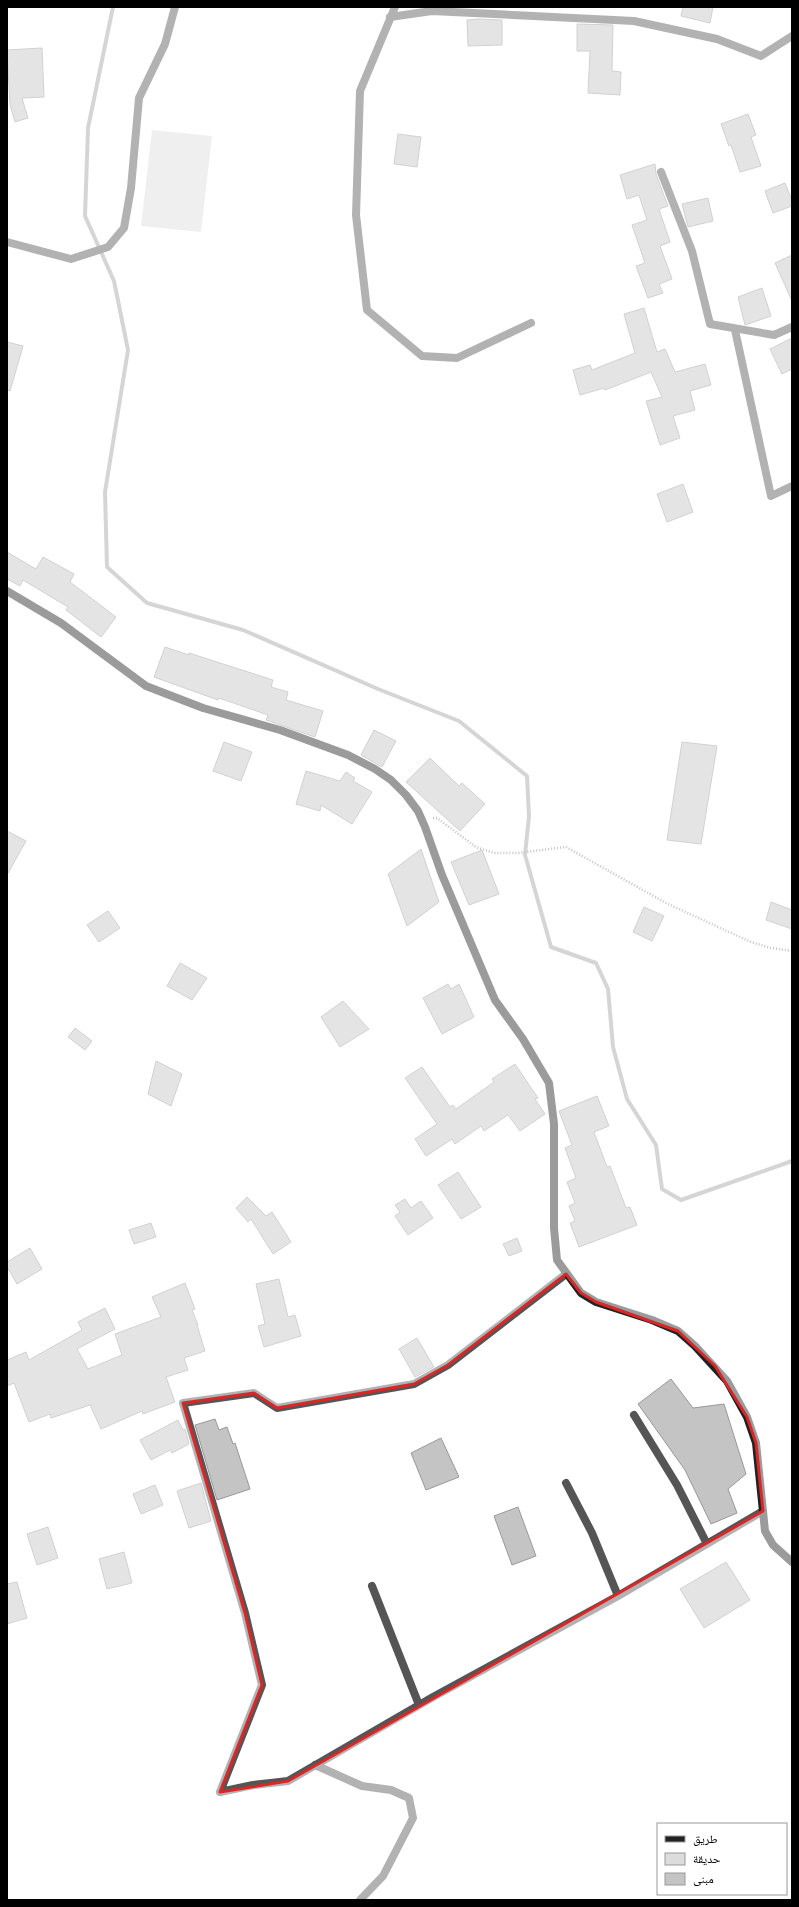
<svg xmlns="http://www.w3.org/2000/svg" width="799" height="1907" viewBox="0 0 799 1907" font-family="Figtree,'Noto Naskh Arabic',sans-serif">
<rect width="100%" height="100%" fill="#fff"/>
<path fill="#dcdcdc" d="M152,130L212,136L201,232L141,226Z"/>
<g fill="none" stroke-linecap="round" stroke-linejoin="round">
<path stroke="#a3a3a3" stroke-width="4" d="M113,7L88,128L85,216L114,281L128,350L105,492L107,567L147,603L243,630L378,689L459,721L527,776L529,816L525,855L551,947L596,963L608,989L613,1047L627,1099L656,1145L662,1189L681,1200L792,1161"/>
</g>
<path fill="#c4c4c4" stroke="#999" d="M683,7H713L710,23L681,16Z
M479,19L502,20V45L468,46L467,20Z
M577,24L613,25L612,71L621,72L620,95L588,93L590,51H577Z
M42,48L44,97L22,98L28,118L15,122L10,105L7,50Z
M748,114L756,135L751,137L761,166L740,172L731,145L729,146L721,124Z
M398,134L421,137L417,167L394,164Z
M655,164L656,174L668,206L659,209L670,242L660,246L672,279L659,284L663,293L648,298L636,266L645,263L632,225L647,220L639,195L627,199L620,175Z
M785,183L792,200V206L773,213L765,191Z
M708,198L713,221L688,227L682,204Z
M792,255V301L775,263Z
M762,288L771,316L745,325L738,297Z
M644,308L657,352L665,349L675,372L705,364L711,385L690,391L695,410L673,416L680,438L660,445L646,401L662,397L651,372L605,390L604,388L580,395L573,370L590,365L592,370L635,353L624,314Z
M792,338V369L782,374L770,349Z
M7,342L23,346L10,391L7,390Z
M683,484L693,512L667,522L657,494Z
M7,552L36,569L43,557L74,574L70,582L116,617L101,637L66,610L68,607L23,580L20,586L7,579Z
M165,647L189,655V653L273,680L271,687L288,692L286,700L323,711L315,737L266,720L268,715L219,698L218,700L154,677Z
M374,730L396,741L382,767L361,755Z
M224,742L252,752L241,781L213,771Z
M682,742L717,746L701,844L667,840Z
M430,758L459,786L462,783L485,804L460,831L406,782Z
M306,771L340,781L346,772L355,778L353,781L372,792L352,824L321,805L320,811L296,804Z
M7,831L26,841L7,875Z
M421,849L439,902L407,926L388,874Z
M482,850L499,894L469,905L451,862Z
M771,902L792,910V929L766,920Z
M644,907L664,916L652,941L633,932Z
M108,911L120,928L99,942L87,925Z
M180,963L207,978L192,1000L167,986Z
M448,984L451,989L459,984L474,1017L442,1034L423,998Z
M343,1001L369,1029L340,1047L321,1017Z
M75,1028L92,1041L85,1050L68,1037Z
M156,1061L182,1074L171,1106L148,1094Z
M515,1064L538,1098L535,1099L545,1114L520,1131L508,1115L484,1131L481,1126L455,1144L452,1139L426,1156L415,1139L437,1124L405,1078L422,1067L450,1107L453,1105L456,1109L494,1082L492,1079Z
M597,1096L609,1126L594,1132L607,1167L610,1166L626,1208L630,1207L637,1225L579,1247L570,1223L575,1221L569,1206L575,1203L567,1182L576,1178L565,1148L572,1145L559,1111Z
M458,1172L481,1207L461,1219L438,1185Z
M247,1197L266,1216L272,1212L291,1242L273,1254L251,1219L248,1222L236,1208Z
M405,1199L411,1208L421,1201L433,1218L408,1235L395,1216L400,1212L395,1205Z
M151,1223L156,1237L134,1244L129,1230Z
M517,1238L522,1251L509,1256L503,1244Z
M30,1248L42,1269L17,1284L7,1267V1262Z
M279,1279L288,1317L295,1315L301,1336L264,1347L258,1326L265,1324L256,1284Z
M185,1283L195,1309L192,1310L198,1325H197L205,1351L184,1358L188,1370L166,1377L175,1402L143,1414L142,1411L101,1429L90,1405L51,1418L50,1414L29,1422L14,1383L7,1386V1360L26,1352L29,1360L82,1330L78,1322L105,1308L115,1329L77,1349L88,1369L122,1355L115,1334L161,1317L152,1297Z
M417,1338L434,1367L415,1377L399,1349Z
M671,1379L693,1408L724,1404L746,1474L728,1489L737,1513L711,1524L685,1470L638,1404Z
M215,1419L219,1430L227,1427L233,1444L235,1443L250,1489L217,1500L195,1425Z
M178,1420L183,1430L185,1429L189,1444L172,1453L170,1450L151,1460L140,1440Z
M441,1438L459,1477L426,1490L411,1453Z
M201,1483L211,1521L189,1528L177,1491Z
M155,1485L163,1505L141,1514L133,1494Z
M518,1507L536,1556L512,1565L494,1516Z
M48,1527L58,1558L37,1565L27,1534Z
M124,1552L132,1583L107,1589L99,1559Z
M726,1562L750,1600L704,1628L680,1589Z
M17,1582L27,1618L7,1624V1584Z"/>
<g fill="none" stroke-linecap="round" stroke-linejoin="round">
<path stroke="#777" stroke-width="2.5" stroke-dasharray="1 2" stroke-linecap="butt" d="M433,818H437L476,847L494,853H518L566,847L666,903L751,942L771,948L792,951"/>
<path stroke="#555" stroke-width="8" d="M395,7L360,91L356,215L367,310L422,356L457,358L531,323
M390,17L432,11L634,21L717,39L761,56L792,36
M661,172L692,251L710,324L774,335L792,327
M7,242L71,259L108,247L124,228L131,188L139,98L165,44L175,7
M735,330L771,496L792,486
M634,1415L677,1485L707,1544
M566,1483L592,1533L618,1596
M372,1586L419,1705
M315,1765L362,1786L391,1790L409,1798L413,1818L383,1876L360,1900
M220,1792L262,1685L245,1613L183,1403L254,1393L277,1408L414,1384L448,1365L566,1274
M220,1792L253,1785L288,1781L433,1697L618,1596L763,1511"/>
<path stroke="#222" stroke-width="8" d="M7,591L61,623L146,686L203,708L280,730L348,755L375,769L391,780L406,795L418,811L425,827L442,875L495,1000L523,1039L549,1083L554,1124V1228L557,1260L581,1293L596,1302L652,1320L678,1331L695,1346L727,1381L747,1417L756,1443L765,1531L773,1545L792,1562"/>
</g>
<path d="M0 0H799V1907H0ZM566,1274L581,1293L596,1302L678,1331L715,1366L747,1417L756,1443L763,1511L288,1781L220,1792L262,1685L245,1613L183,1403L254,1393L277,1408L414,1384L448,1365Z" fill="#fff" fill-opacity=".55" fill-rule="evenodd"/>
<path fill="none" stroke="#d62828" stroke-width="3" stroke-linejoin="round" d="M566,1274L581,1293L596,1302L678,1331L715,1366L747,1417L756,1443L763,1511L288,1781L220,1792L262,1685L245,1613L183,1403L254,1393L277,1408L414,1384L448,1365Z"/>
<rect width="799" height="1907" fill="none" stroke="#000000" stroke-width="16"/>
<rect x="657" y="1823" width="130" height="72" fill="#ffffff" stroke="#999999"/>
<rect x="665" y="1836" width="20" height="6" fill="#222222" stroke="#999999"/>
<text x="693" y="1843" font-size="12" fill="#000000">طريق</text>
<rect x="665" y="1853" width="20" height="12" fill="#dcdcdc" stroke="#999999"/>
<text x="693" y="1863" font-size="12" fill="#000000">حديقة</text>
<rect x="665" y="1873" width="20" height="12" fill="#c4c4c4" stroke="#999999"/>
<text x="693" y="1883" font-size="12" fill="#000000">مبنى</text>
</svg>
